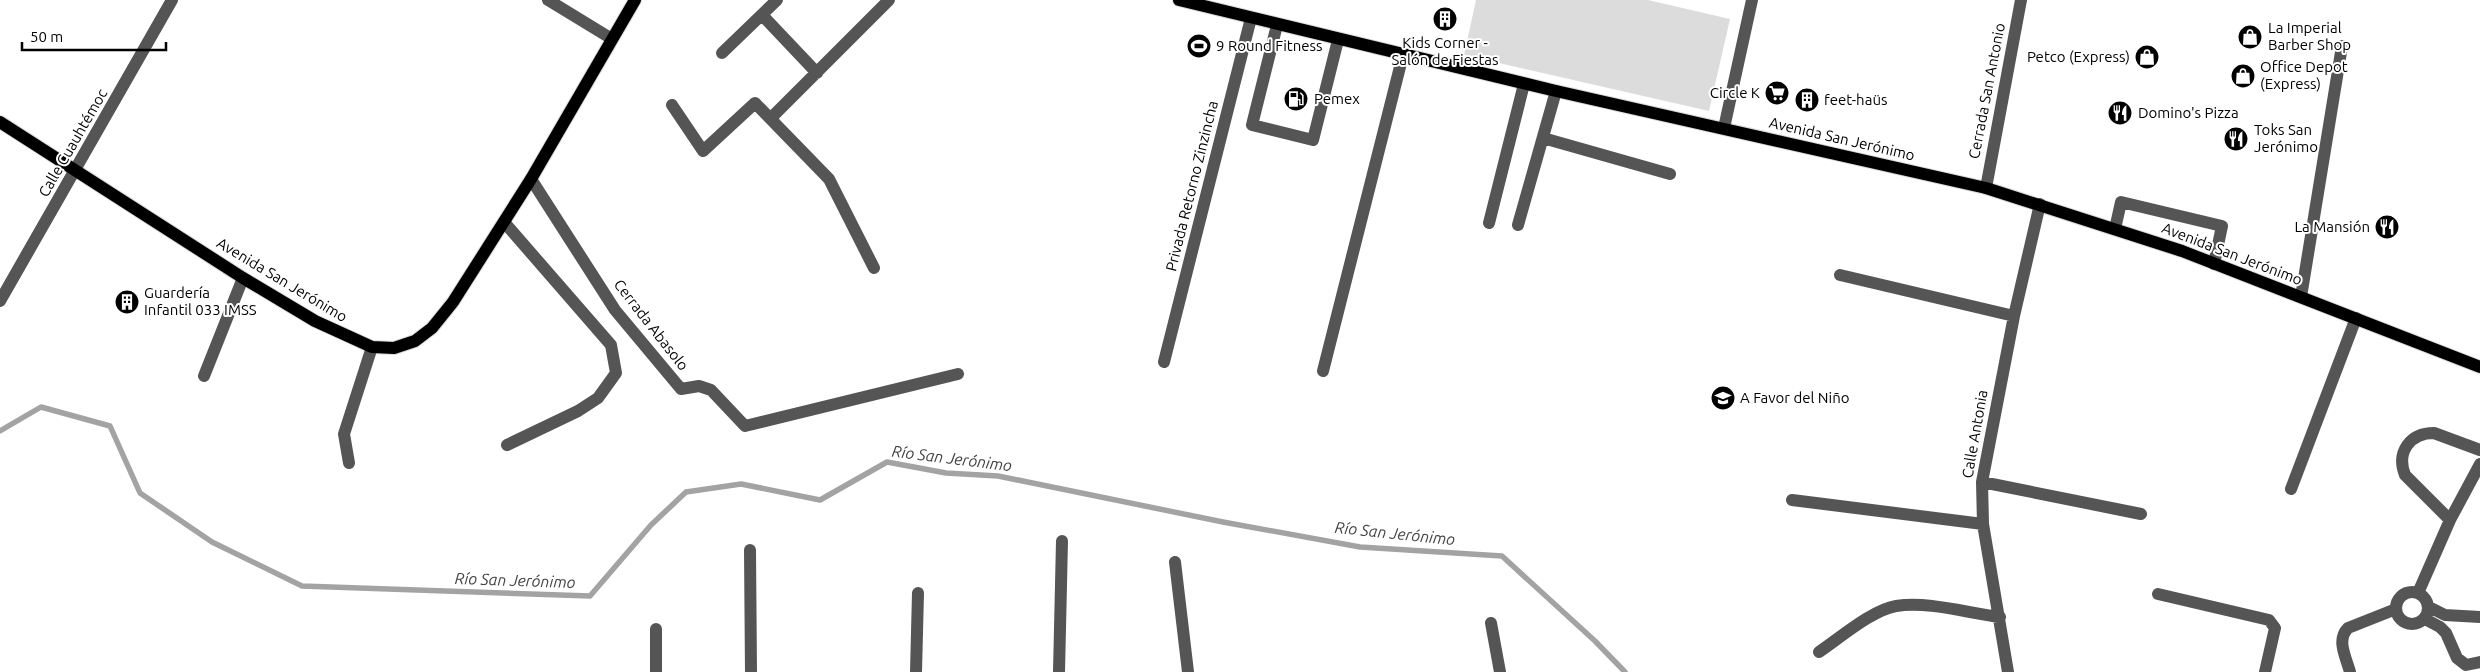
<svg xmlns="http://www.w3.org/2000/svg" width="2480" height="672" viewBox="0 0 2480 672" font-family="Ubuntu,sans-serif">
<rect width="100%" height="100%" fill="#fff"/>
<path fill="#dcdcdc" d="M1476,0H1648L1730,19L1709,111L1464,55Z"/>
<g fill="none" stroke-linecap="round" stroke-linejoin="round">
<path stroke="#a3a3a3" stroke-width="5.5" d="M0,431L41,407L110,426L140,493L212,542L302,586L590,596L651,525L686,492L741,484L820,500L887,462L946,473L998,476L1223,522L1360,547L1502,556L1595,641L1625,672"/>
<defs>
<path id="major" d="M1179,0L1556,91L1986,188L2182,251L2480,367
M0,122L243,278L315,321L372,347L394,348L415,341L432,328L453,302L531,179L635,0"/>
</defs>
<use href="#major" stroke="#dbdbdb" stroke-width="14"/>
<path stroke="#555" stroke-width="12" d="M548,0L612,39
M762,15L817,73
M1277,25L1252,125L1313,140L1338,40
M722,53L777,0
M672,105L703,151L755,103L829,179L874,268
M771,118L889,0
M1724,128L1752,0
M1543,138L1670,174
M531,179L615,310L681,389L699,386L711,390L745,426L958,374
M1986,188L2021,0
M504,222L611,345L616,373L598,398L578,411L507,445
M1489,223L1524,84
M1518,225L1556,91
M2115,229L2121,202L2222,226L2214,264
M1840,275L2014,316
M2301,297L2342,46
M0,301L172,0
M1164,362L1251,18
M1323,371L1403,55
M204,376L243,278
M349,463L344,434L372,347
M1982,482L2141,514
M2291,489L2356,318
M1792,500L1983,524
M2450,520L2405,475C2396,452 2410,433 2434,433L2480,450
M750,550L751,672
M1175,562L1188,672
M2396 608a16 16 0 1 1 32 0a16 16 0 1 1-32 0Z
M2418,593L2450,520L2480,464
M2158,594L2269,620L2275,628L2265,672
M2429,607L2445,615L2480,617
M2425,619L2440,627L2446,633L2457,658L2466,665L2480,662
M1491,623L1500,672
M1819,652C1840,638 1872,610 1896,606C1929,601 1967,613 2000,617
M656,672V629
M916,672L918,593
M1059,672L1062,541
M2008,672L1983,524L1982,482L2014,316L2040,204
M2350,672C2346,657 2336,640 2348,628L2396,609"/>
<use href="#major" stroke="#000" stroke-width="12"/>
</g>
<defs>
<symbol id="building-disc" viewBox="-11 -11 22 22"><circle r="9.5" fill="#000" stroke="#fff"/><path d="M-4-6H4V6H1V3H-1V6H-4ZM-2.5-4.3h1.7v1.8h-1.7ZM.8-4.3h1.7v1.8H.8ZM-2.5-1h1.7V.8h-1.7ZM.8-1h1.7V.8H.8Z" fill="#fff"/></symbol>
<symbol id="shop-disc" viewBox="-11 -11 22 22"><circle r="9.5" fill="#000" stroke="#fff"/><path d="M-5-2.5h2.3a2.7 3.5 0 0 1 5.4 0H5L5.5 6h-11ZM-1.5-2.5h3a1.5 2.3 0 0 0-3 0Z" fill="#fff"/></symbol>
<symbol id="stadium-disc" viewBox="-11 -11 22 22"><circle r="9.5" fill="#000" stroke="#fff"/><path d="M0-5a6.5 5 0 1 0 0 10a6.5 5 0 1 0 0-10ZM-3.5-1.8h7v3.6h-7Z" fill="#fff"/></symbol>
<symbol id="supermarket-disc" viewBox="-11 -11 22 22"><circle r="9.5" fill="#000" stroke="#fff"/><path d="M-6-5.5h2.5l.6 2H6L4.5 2H-2.5L-4.4-4H-6ZM-1.5 3.2a1.3 1.3 0 1 0 .1 0ZM3 3.2a1.3 1.3 0 1 0 .1 0Z" fill="#fff"/></symbol>
<symbol id="fuel-disc" viewBox="-11 -11 22 22"><circle r="9.5" fill="#000" stroke="#fff"/><path d="M-5.5-6h7V0h2V4h1.3V-2.5L3-4.5l.8-.8L6-3V5H2.5V1h-1V6h-7ZM-4.2-4.7v3.2H.2V-4.7Z" fill="#fff"/></symbol>
<symbol id="restaurant-disc" viewBox="-11 -11 22 22"><circle r="9.5" fill="#000" stroke="#fff"/><path d="M-5-6h1v4h1v-4h1v4h1v-4h1v5L-1.5 .5V6h-2V.5L-5-1ZM5-6V6H3V1.5H1.5Q1.5-4 5-6Z" fill="#fff"/></symbol>
<symbol id="school-disc" viewBox="-11 -11 22 22"><circle r="9.5" fill="#000" stroke="#fff"/><path d="M0-5L7-2L0 1L-7-2ZM-4 1L0 2.5L4 1V4Q0 6-4 4Z" fill="#fff"/></symbol>
</defs>
<g fill-rule="evenodd">
<use href="#building-disc" x="1431" y="5" width="28" height="28"/>
<use href="#shop-disc" x="2236" y="23" width="28" height="28"/>
<use href="#stadium-disc" x="1185" y="32" width="28" height="28"/>
<use href="#shop-disc" x="2133" y="43" width="28" height="28"/>
<use href="#shop-disc" x="2229" y="62" width="28" height="28"/>
<use href="#supermarket-disc" x="1763" y="79" width="28" height="28"/>
<use href="#fuel-disc" x="1282" y="85" width="28" height="28"/>
<use href="#building-disc" x="1793" y="86" width="28" height="28"/>
<use href="#restaurant-disc" x="2106" y="99" width="28" height="28"/>
<use href="#restaurant-disc" x="2222" y="125" width="28" height="28"/>
<use href="#restaurant-disc" x="2373" y="213" width="28" height="28"/>
<use href="#building-disc" x="113" y="288" width="28" height="28"/>
<use href="#school-disc" x="1709" y="384" width="28" height="28"/>
</g>
<g text-anchor="middle" stroke-width="4" stroke-linejoin="round" paint-order="stroke">
<g font-size="15" fill="#000" stroke="#fff" text-anchor="start">
<text x="2268" y="33">La Imperial<tspan x="2268" dy="17">Barber Shop</tspan></text>
<text x="1445" y="48" text-anchor="middle">Kids Corner -<tspan x="1445" dy="17">Salón de Fiestas</tspan></text>
<text x="1216" y="51">9 Round Fitness</text>
<text x="2130" y="62" text-anchor="end">Petco (Express)</text>
<text x="2260" y="72">Office Depot<tspan x="2260" dy="17">(Express)</tspan></text>
<text x="1760" y="98" text-anchor="end">Circle K</text>
<text x="1314" y="104">Pemex</text>
<text x="1824" y="105">feet-haüs</text>
<text x="2138" y="118">Domino's Pizza</text>
<text x="2254" y="135">Toks San<tspan x="2254" dy="17">Jerónimo</tspan></text>
<text x="2370" y="232" text-anchor="end">La Mansión</text>
<text x="144" y="298">Guardería<tspan x="144" dy="17">Infantil 033 IMSS</tspan></text>
<text x="1740" y="403">A Favor del Niño</text>
</g>
<g font-size="15" fill="#000" stroke="#fff">
<text transform="translate(1987 91) rotate(-79)" y="5">Cerrada San Antonio</text>
<text transform="translate(1842 139) rotate(13)" y="5">Avenida San Jerónimo</text>
<text transform="translate(73 143) rotate(-60)" y="5">Calle Cuauhtémoc</text>
<text transform="translate(1192 186) rotate(-76)" y="5">Privada Retorno Zinzincha</text>
<text transform="translate(2232 254) rotate(21)" y="5">Avenida San Jerónimo</text>
<text transform="translate(282 280) rotate(31)" y="5">Avenida San Jerónimo</text>
<text transform="translate(651 325) rotate(52)" y="5">Cerrada Abasolo</text>
<text transform="translate(1975 434) rotate(-80)" y="5">Calle Antonia</text>
</g>
<g font-size="16" font-style="italic" fill="#444" stroke="#fff">
<text transform="translate(952 458) rotate(7)" y="6">Río San Jerónimo</text>
<text transform="translate(1395 533) rotate(6)" y="6">Río San Jerónimo</text>
<text transform="translate(515 580) rotate(2)" y="6">Río San Jerónimo</text>
</g>
</g>
<path d="M22 42v8h144v-8" fill="none" stroke="#000000" stroke-width="2.5"/>
<text x="30" y="42" font-size="15" fill="#000000" stroke="#ffffff" stroke-width="4" paint-order="stroke">50 m</text>
</svg>
